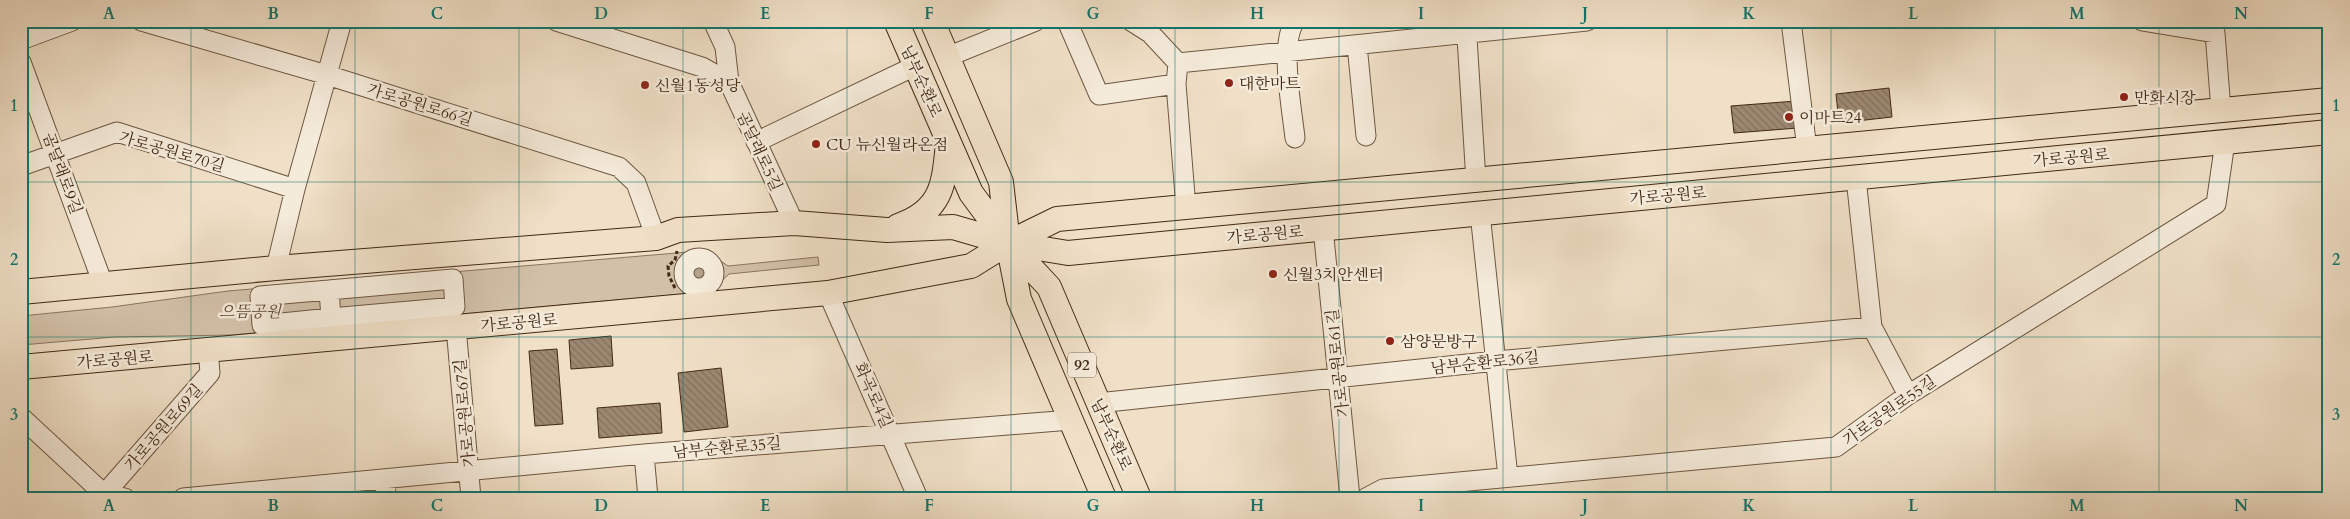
<svg xmlns="http://www.w3.org/2000/svg" width="2350" height="519" viewBox="0 0 2350 519" font-family="Cardo,'Noto Serif KR',serif">
<defs>
<pattern id="water-ripples" width="26" height="14" patternUnits="userSpaceOnUse" patternTransform="scale(1.25)"><rect width="26" height="14" fill="#b5a28a"/><path d="M2 4q2-2 4 0t4 0M15 11q2-2 4 0t4 0" fill="none" stroke="#958470"/></pattern>
<pattern id="building-back-hatch" width="6" height="6" patternUnits="userSpaceOnUse" patternTransform="scale(1.25)"><rect width="6" height="6" fill="#9c8871"/><path d="M-1 5l2 2M0 0l6 6M5-1l2 2" fill="none" stroke="#816f5c"/></pattern>
</defs>
<rect width="100%" height="100%" fill="#f0e0c7"/>
<filter id="stains"><feTurbulence type="fractalNoise" baseFrequency=".004" numOctaves="4"/><feColorMatrix values="0 0 0 0 .2 0 0 0 0 .09 0 0 0 0 .02 0 0 0 .5 -.17"/></filter>
<radialGradient id="worn" r=".72"><stop offset=".6" stop-color="#630" stop-opacity="0"/><stop offset="1" stop-color="#630" stop-opacity=".3"/></radialGradient>
<path fill="#d2c1a9" stroke="#8a755e" d="M700,251L711,254L728,266L818,257L819,265L729,274L713,289L704,292L232,335L115,337L21,345V316L112,307L228,291Z"/>
<path fill="url(#water-ripples)" stroke="#87725b" d="M690 272a9 9 0 1 1 18 0a9 9 0 1 1-18 0Z"/>
<path fill="url(#building-back-hatch)" stroke="#422914" d="M1889,88L1892,117L1839,123L1836,94Z
M1796,101L1798,128L1734,133L1731,106Z
M611,336L613,366L571,369L569,340Z
M557,349L563,424L535,426L529,351Z
M721,368L728,427L684,432L678,373Z
M660,403L662,433L599,438L597,408Z"/>
<g fill="none" stroke-linecap="round" stroke-linejoin="round">
<defs>
<path id="minor" d="M141,21L327,75L619,167L636,183L656,238
M556,21L702,67L729,82L794,223
M713,21L725,47L729,82
M1067,21L1099,95L1176,84
M1131,21L1150,33L1178,63L1176,84L1186,208
M1791,21L1807,149
M2142,21L2215,33L2221,110
M1466,22L1476,181
M21,40L72,21
M1357,45L1366,136
M947,57L1036,21
M21,62L103,284
M1178,63L1587,21
M1295,138C1292,109 1279,44 1295,21
M756,142L915,66
M21,166L117,132L295,189
M1856,178L1872,327L1908,395
M1480,213L1508,477
M1323,228L1350,498
M684 273a15 15 0 1 1 30 0a15 15 0 1 1-30 0Z
M276,268L295,189L342,21
M453,279L455,307L331,318L329,290Z
M329,290L260,296L262,325L331,318
M828,293L918,498
M456,327L471,498
M1098,403L1496,361L1872,327
M21,417L104,494L125,498
M644,454L648,498
M385,479L386,498
M101,498L210,373L208,350
M183,498L644,454L1071,420
M1366,498L1383,489L1836,447L1908,395L2216,204L2225,142"/>
<path id="major" d="M896,21L971,193L1008,243L1049,287L1139,498
M932,21L1001,182L1008,243L1019,299L1104,498
M898,226C942,211 944,185 948,143
M21,292L276,268L656,238L678,230L794,223L887,230L953,227L1008,243L1068,253L2329,132
M21,367L828,293L971,266L1008,243L1057,219L2329,100"/>
</defs>
<use href="#minor" stroke="#6e5741" stroke-width="21"/>
<use href="#major" stroke="#422914" stroke-width="26"/>
<path stroke="#422914" stroke-width="3" stroke-dasharray="4 2.5" stroke-linecap="butt" d="M675,288L669,276L668,266L675,260L677,251"/>
<use href="#minor" stroke="#f5ebdb" stroke-width="19"/>
<use href="#major" stroke="#f0e0c7" stroke-width="24"/>
</g>
<path fill="none" stroke="#0f766e" stroke-width="1" stroke-opacity="0.55" d="M191,21V498M355,21V498M519,21V498M683,21V498M847,21V498M1011,21V498M1175,21V498M1339,21V498M1503,21V498M1667,21V498M1831,21V498M1995,21V498M2159,21V498M21,182H2329M21,337H2329"/>
<g fill="#8f2418" stroke="#f5ebdb" stroke-width="2">
<circle cx="1229" cy="83" r="5"/>
<circle cx="645" cy="85" r="5"/>
<circle cx="2124" cy="97" r="5"/>
<circle cx="1789" cy="117" r="5"/>
<circle cx="816" cy="144" r="5"/>
<circle cx="1273" cy="274" r="5"/>
<circle cx="1390" cy="341" r="5"/>
</g>
<g text-anchor="middle" stroke-width="5" stroke-linejoin="round" paint-order="stroke">
<rect fill="#f5ebdb" stroke="#786350" stroke-width="1" x="1068" y="352.5" width="28" height="25" rx="4"/>
<g font-size="15" font-weight="bold" fill="#422914">
<text x="1082" y="370">92</text>
</g>
<g font-size="16" fill="#422914" stroke="#f5ebdb">
<text transform="translate(922 81) rotate(66)" y="6">남부순환로</text>
<text transform="translate(420 104) rotate(17)" y="6">가로공원로66길</text>
<text transform="translate(172 151) rotate(16)" y="6">가로공원로70길</text>
<text transform="translate(760 151) rotate(65)" y="6">곰달래로5길</text>
<text transform="translate(2071 157) rotate(-5)" y="6">가로공원로</text>
<text transform="translate(63 173) rotate(70)" y="6">곰달래로9길</text>
<text transform="translate(1668 195) rotate(-5)" y="6">가로공원로</text>
<text transform="translate(1265 234) rotate(-5)" y="6">가로공원로</text>
<text transform="translate(519 322) rotate(-5)" y="6">가로공원로</text>
<text transform="translate(115 359) rotate(-5)" y="6">가로공원로</text>
<text transform="translate(1485 362) rotate(-6)" y="6">남부순환로36길</text>
<text transform="translate(1337 363) rotate(-96)" y="6">가로공원로61길</text>
<text transform="translate(874 395) rotate(66)" y="6">화곡로4길</text>
<text transform="translate(1889 410) rotate(-35)" y="6">가로공원로55길</text>
<text transform="translate(464 413) rotate(-95)" y="6">가로공원로67길</text>
<text transform="translate(163 427) rotate(-49)" y="6">가로공원로69길</text>
<text transform="translate(1112 434) rotate(66)" y="6">남부순환로</text>
<text transform="translate(727 447) rotate(-5)" y="6">남부순환로35길</text>
</g>
<g font-size="16" fill="#422914" stroke="#f5ebdb" text-anchor="start">
<text x="1239" y="89">대한마트</text>
<text x="655" y="91">신월1동성당</text>
<text x="2134" y="103">만화시장</text>
<text x="1799" y="123">이마트24</text>
<text x="826" y="150">CU 뉴신월라온점</text>
<text x="1283" y="280">신월3치안센터</text>
<text x="1400" y="347">삼양문방구</text>
</g>
<g font-size="16" font-style="italic" fill="#5f4732" stroke="#f5ebdb">
<text x="250" y="317">으뜸공원</text>
</g>
</g>
<rect width="2350" height="519" fill="none" stroke="#f0e0c7" stroke-width="55"/>
<rect x="28" y="28" width="2294" height="464" fill="none" stroke="#0f766e" stroke-width="2"/>
<g font-size="16" text-anchor="middle" font-weight="bold" fill="#0f766e">
<text x="109" y="19">A</text>
<text x="273" y="19">B</text>
<text x="437" y="19">C</text>
<text x="601" y="19">D</text>
<text x="765" y="19">E</text>
<text x="929" y="19">F</text>
<text x="1093" y="19">G</text>
<text x="1257" y="19">H</text>
<text x="1421" y="19">I</text>
<text x="1585" y="19">J</text>
<text x="1749" y="19">K</text>
<text x="1913" y="19">L</text>
<text x="2077" y="19">M</text>
<text x="2241" y="19">N</text>
<text x="14" y="111">1</text>
<text x="2336" y="111">1</text>
<text x="14" y="265">2</text>
<text x="2336" y="265">2</text>
<text x="14" y="420">3</text>
<text x="2336" y="420">3</text>
<text x="109" y="511">A</text>
<text x="273" y="511">B</text>
<text x="437" y="511">C</text>
<text x="601" y="511">D</text>
<text x="765" y="511">E</text>
<text x="929" y="511">F</text>
<text x="1093" y="511">G</text>
<text x="1257" y="511">H</text>
<text x="1421" y="511">I</text>
<text x="1585" y="511">J</text>
<text x="1749" y="511">K</text>
<text x="1913" y="511">L</text>
<text x="2077" y="511">M</text>
<text x="2241" y="511">N</text>
</g>
<rect width="100%" height="100%" filter="url(#stains)"/>
<rect width="100%" height="100%" fill="url(#worn)"/>
</svg>
